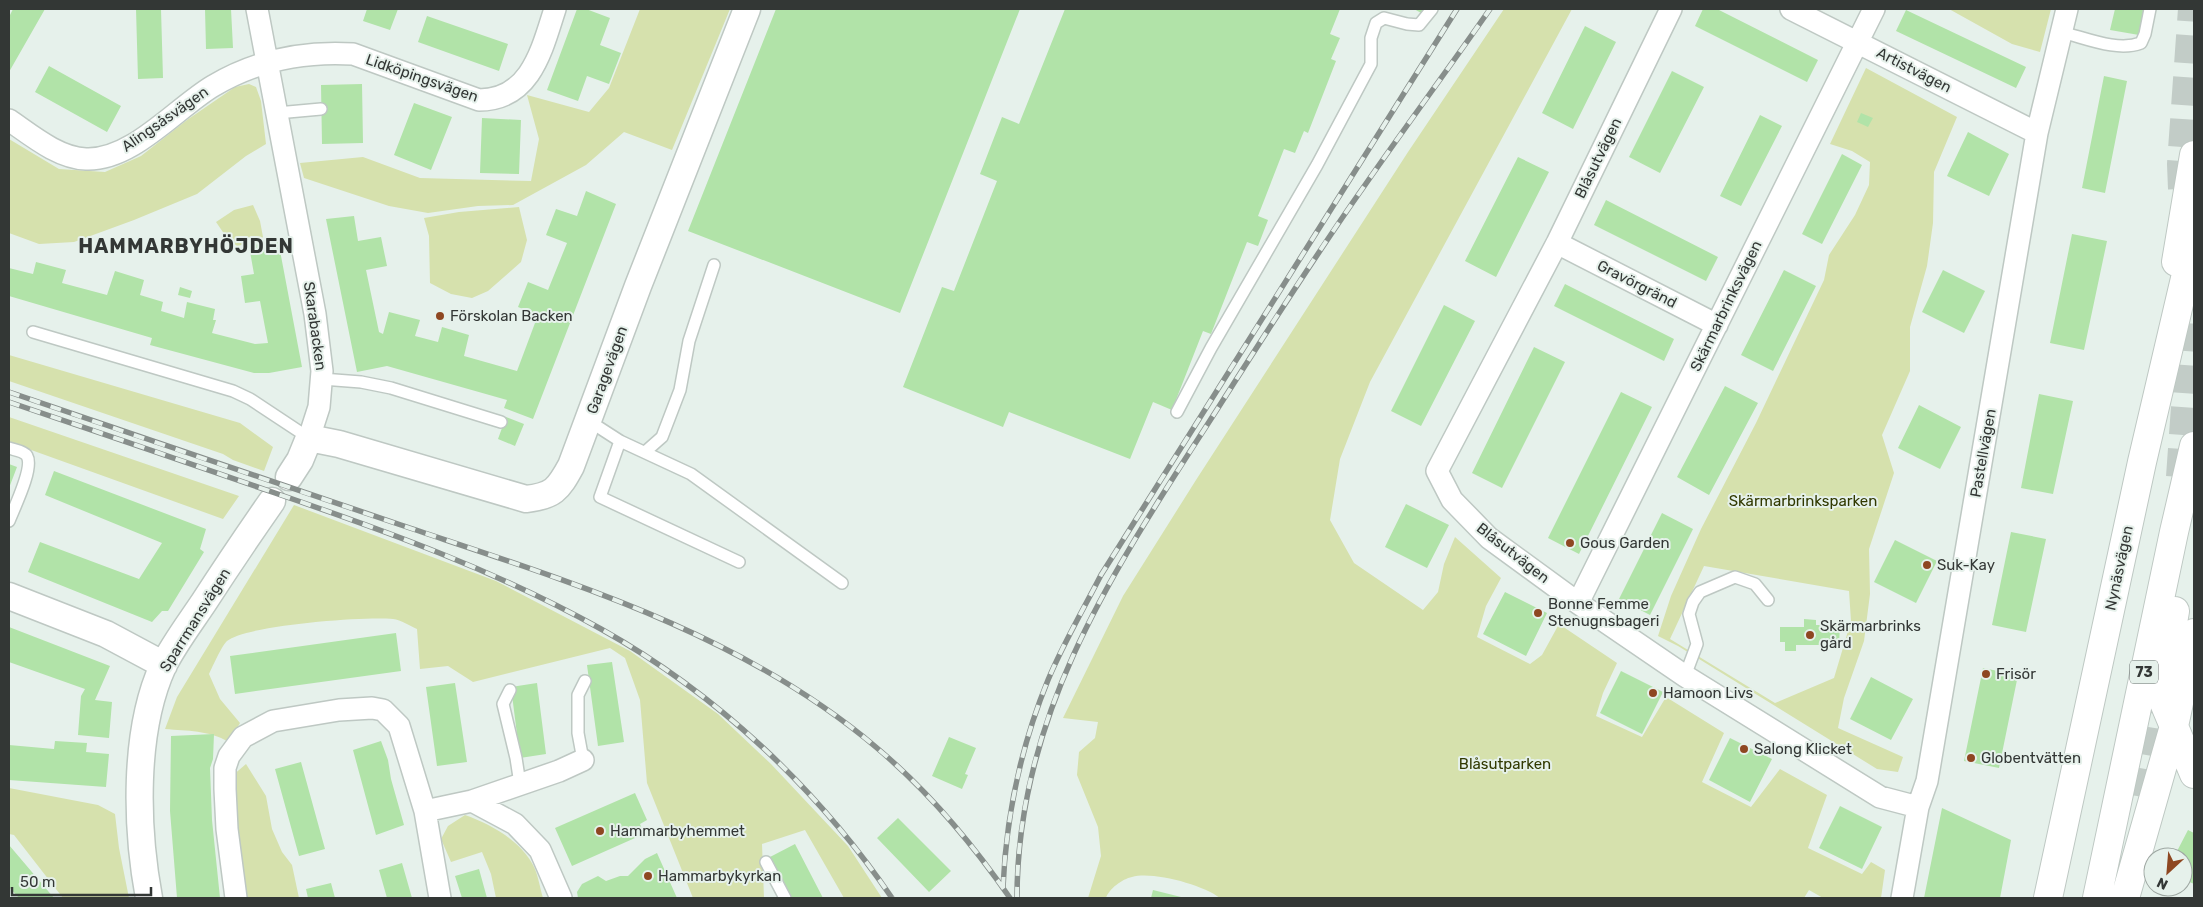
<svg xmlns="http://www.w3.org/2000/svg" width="2203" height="907" viewBox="0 0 2203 907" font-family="Rubik,sans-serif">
<rect width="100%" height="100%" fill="#e6f1eb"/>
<path fill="#d6e1ad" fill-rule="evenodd" d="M640,9H730L672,150L624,132L586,165L513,205L478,206L428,213L389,206L304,178L300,163L363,157L420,178L531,181L539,139L527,95L589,112L609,88Z
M1504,9H1572L1370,382L1340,459L1330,520L1354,563L1423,610L1438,592L1444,564L1455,537L1501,578L1486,606L1477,637L1530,664L1542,655L1559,624L1617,663L1603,693L1596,716L1642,737L1666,697L1724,733L1702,782L1751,807L1780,769L1827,795L1808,848L1862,874L1871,862L1885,870L1881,898H1823L1809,890L1804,898H1220C1203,885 1153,871 1132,877C1122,879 1109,889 1106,898H1088L1101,856L1098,827L1077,775L1079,752L1095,738L1098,722L1063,718L1123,596L1196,480L1408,152Z
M1949,9H2051L2040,52L2012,44Z
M1866,68L1957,117L1934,172L1933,223L1927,266L1910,327V371L1882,435L1894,473L1869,549L1870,594L1864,641L1844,698L1838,728L1903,757L1898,772L1877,769L1678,646L1658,636L1671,596L1701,529L1756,423L1824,280L1829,255L1855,215L1869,185L1870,162L1852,151L1830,144ZM1704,566L1849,591L1851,621L1834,678L1775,703L1670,639Z
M249,84L256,87L261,101L266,144L246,156L197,194L134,220L74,242L39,244L9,233V139L59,169L105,172L141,156L187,120L235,87Z
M253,205L260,221L263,237L259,241L237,246L227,238L216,222L234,210Z
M519,207L527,240L521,262L488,291L472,298L451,294L430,283L429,236L424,218L459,212Z
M9,355L240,423L273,447L264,471L233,460L223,454L9,381Z
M9,417L239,496L223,519L9,442Z
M294,505L496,581L630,651L718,714L771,764L848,846L882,898H844L805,830L762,844L764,898H693L647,783L640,700L625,658L610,648L473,682L448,666L420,669L417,629C410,626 401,620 393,619C366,616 246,625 227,641C221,647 213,666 209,674L220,699L240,723L229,742C208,730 188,731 165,729L177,697Z
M246,764L266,796L272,829L282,852L292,865L299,898H244L232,776Z
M9,788L98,805L115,814L119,848L129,898H63L14,835L9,834Z
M465,815C490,824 520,840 533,865C538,874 540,888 543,898H496L491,874L482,852L451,862L441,839L448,826Z"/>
<path fill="#b1e3a8" d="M13,9H45L9,72V17Z
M136,9H161L163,78L138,79Z
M205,9H231L233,48L206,49Z
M367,9H398L390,30L363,21Z
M577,9H586L610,18L600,45L621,53L609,84L587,76L578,101L547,90Z
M776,9H1020L900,313L688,231Z
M1065,9H1340L1330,34L1340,38L1331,59L1336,61L1308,133L1304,131L1295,153L1284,149L1258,216L1268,220L1258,246L1247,242L1211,334L1203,331L1172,410L1153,402L1130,459L1009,412L1003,427L903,387L942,287L954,291L997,181L980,174L1002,117L1019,124Z
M1414,9H1426L1423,14Z
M1703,9H1717L1818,60L1807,82L1695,26Z
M2115,9H2144L2139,35L2110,30Z
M1906,10L2026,67L2016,88L1896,31Z
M427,16L508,44L499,71L418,42Z
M1585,26L1616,42L1573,129L1542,113Z
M49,66L121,106L107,132L35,92Z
M1672,71L1704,87L1660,173L1629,157Z
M2104,76L2127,81L2105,193L2082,188Z
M362,84L363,143L322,144L321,85Z
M414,103L452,117L431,170L394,155Z
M1861,113L1873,118L1868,127L1857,122Z
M1760,115L1782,126L1741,206L1720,196Z
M482,118L521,120L519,174L480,173Z
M1968,132L2009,154L1989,196L1947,176Z
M1842,154L1862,165L1822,244L1802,234Z
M1518,157L1549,172L1496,277L1465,261Z
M586,191L616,204L533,419L504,408L507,400L387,366L357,372L326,219L354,216L358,241L381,237L387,266L366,270L379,332L383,334L389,312L420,320L415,336L438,342L442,327L469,335L464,356L517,371L538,315L518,307L528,282L548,290L567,243L546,235L556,209L577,216Z
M1606,200L1718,257L1706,281L1594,225Z
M2072,234L2107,241L2084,350L2050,343Z
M278,240L302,367L269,373H254L150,345L152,338L9,296V268L33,274L36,262L66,270L62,283L107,295L115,271L144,280L140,295L163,302L161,311L184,318L187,302L215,309L213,320H216L212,333L255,344L268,343L260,301L245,303L241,276L254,274L249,246Z
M1784,270L1816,286L1773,371L1741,355Z
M1943,270L1985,291L1964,333L1922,312Z
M1565,284L1674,339L1664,361L1554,306Z
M180,287L192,291L190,298L178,295Z
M1444,305L1475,321L1421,426L1391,411Z
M1534,347L1565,362L1502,488L1472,473Z
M1725,386L1758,403L1709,495L1677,477Z
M1621,392L1652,407L1579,554L1548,538Z
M2039,394L2073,401L2053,494L2021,488Z
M1919,405L1961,427L1940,469L1898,448Z
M506,417L524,424L515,446L498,439Z
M9,464L17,467L9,488Z
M54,471L206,529L200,549L204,552L168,611H162L152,622L28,572L40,542L139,579L162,543L45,495Z
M1406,504L1449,525L1427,568L1385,547Z
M1662,513L1693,529L1650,615L1619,599Z
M2011,532L2046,539L2026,632L1992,625Z
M1895,540L1937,561L1916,603L1874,582Z
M1505,592L1547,613L1526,656L1483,634Z
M1804,619L1816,620V625H1840L1839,645H1796V651H1785V642H1780V627H1804Z
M9,627L110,666L95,700L112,702L109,738L78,735L81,696L85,689L9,662Z
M396,633L401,671L235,694L230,656Z
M612,662L624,742L598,746L587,665Z
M1983,668L2018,675L1999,768L1964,761Z
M1621,671L1663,692L1642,734L1600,713Z
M1871,677L1913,699L1891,740L1850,719Z
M455,683L467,762L437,766L426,687Z
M537,683L546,754L520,758L511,687Z
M214,734L213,759L210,768L212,820L220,898H177L170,811L171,736Z
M949,737L976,748L965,774L968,775L962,789L932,776Z
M1730,738L1772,759L1750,802L1709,780Z
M55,741L87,743L86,752L109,754L106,787L9,780V745L54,749Z
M381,741L388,760L391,779L404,825L376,835L353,750Z
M301,762L325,849L299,856L275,769Z
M635,793L647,820L640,824L644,834L572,866L555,828Z
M1840,806L1882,827L1862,869L1819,848Z
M1942,808L2011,840L2000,898H1924Z
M898,818L951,871L929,892L877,838Z
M2188,830L2194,833V884L2183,879V857H2174Z
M795,844L823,898H792L770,857Z
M9,845L54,898H19L9,887Z
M657,853L677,898H578L577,892L582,884L598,876L606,881L620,876H628L645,859Z
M402,863L412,898H387L379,870Z
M479,869L487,898H462L455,876Z
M331,883L335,898H308L306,889Z
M1153,890L1185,898H1151Z"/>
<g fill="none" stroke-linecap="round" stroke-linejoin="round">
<path stroke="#c2ccc7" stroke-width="28" stroke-dasharray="28 14" stroke-linecap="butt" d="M2182,189L2181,164L2192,9
M2180,477L2194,280
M2143,797L2162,684"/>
<defs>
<path id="service" d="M2061,32C2086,38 2117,52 2141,43L2145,34L2150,9
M277,113L321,109
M33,332L233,391L250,399L309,438
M322,379L361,382L391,388L501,422
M1177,412L1211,348L1317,165L1371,64V38L1376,23L1384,18L1407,24L1419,25L1432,9
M589,421L620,441L600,497L739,562
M620,441L691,474L842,583
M9,448C14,450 24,451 27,456C34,468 14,508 9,521
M645,452L662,437L680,390L689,341L714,265
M1685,676L1697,644L1689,614L1693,602L1700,592L1735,577L1755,584L1768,600
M510,690L503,704L516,758L520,784
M583,760L578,733V695L585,681
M766,862L785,898"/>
<path id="minor" d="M257,9L315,314L322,371L319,407L309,438
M1671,9L1557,243L1437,471L1452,500L1489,538L1578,603L1685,676L1880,797L1918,807
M1791,9L2037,133
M9,120C31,135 58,158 86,159C132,161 176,108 213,86C255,61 304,51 353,54L479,100C531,100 542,49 555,9
M1557,243L1717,325
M1578,603L1874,9
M472,801L559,771L583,760
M425,811L472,801L515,824L540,850L561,898
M236,898L227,829L225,789V768L229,756L243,737L273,721L339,710L372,708L383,710L399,726L425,811L440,898
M1902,898L1918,807L1927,781L2037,133L2067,9"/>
<path id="tertiary" d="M289,477L300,460L309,438L339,444L526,499C553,496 558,490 571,466L638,286L747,9
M9,596L106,634L164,665
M149,898C136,828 133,732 163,666C174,644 190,623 204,602C226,568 249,534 272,501"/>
<path id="trunk" d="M2176,262L2194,155
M2175,611L2162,686V698L2194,774
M2048,898L2142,462L2194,240
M2097,898L2174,532L2194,446
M2125,898L2174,726L2194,633"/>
</defs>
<use href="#service" stroke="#bec8c3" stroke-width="14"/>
<use href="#minor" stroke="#bec8c3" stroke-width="24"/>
<use href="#tertiary" stroke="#bec8c3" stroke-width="29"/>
<use href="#trunk" stroke="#bec8c3" stroke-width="30"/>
<use href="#service" stroke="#fff" stroke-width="11"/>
<use href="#minor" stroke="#fff" stroke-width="21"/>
<use href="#tertiary" stroke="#fff" stroke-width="26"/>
<use href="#trunk" stroke="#fff" stroke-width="28"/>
<defs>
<path id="rail" d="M9,392C139,437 270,481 401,525C567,581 740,632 877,748C928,791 972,843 1010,898
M9,402C98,432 186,462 275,493C386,531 497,571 601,629C717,694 817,788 892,898
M1003,888C1006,817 1021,746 1048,680C1063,644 1083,610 1101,575L1457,9
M1017,898C1017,708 1120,561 1218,408C1266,333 1314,257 1365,185C1406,126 1449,68 1490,9"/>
</defs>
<use href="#rail" stroke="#878e8b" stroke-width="5.5"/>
<use href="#rail" stroke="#e6f1eb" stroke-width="4" stroke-dasharray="11" stroke-linecap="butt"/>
</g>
<g fill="#8e4721" stroke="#e6f1eb" stroke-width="2">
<circle cx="440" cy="316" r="5"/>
<circle cx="1570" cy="543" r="5"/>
<circle cx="1927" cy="565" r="5"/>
<circle cx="1538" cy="613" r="5"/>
<circle cx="1810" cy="635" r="5"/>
<circle cx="1986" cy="674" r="5"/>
<circle cx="1653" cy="693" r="5"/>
<circle cx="1744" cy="749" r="5"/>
<circle cx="1971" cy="758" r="5"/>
<circle cx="600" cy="831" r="5"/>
<circle cx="648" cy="876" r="5"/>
</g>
<g text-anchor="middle" stroke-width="4" stroke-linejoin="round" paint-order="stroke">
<rect fill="#e6f1eb" stroke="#696f6c" stroke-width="1" x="2130" y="660.5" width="28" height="23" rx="4"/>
<g font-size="14" font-weight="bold" fill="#333735">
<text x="2144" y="677">73</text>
</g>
<g font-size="15" fill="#333735" stroke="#e6f1eb">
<text transform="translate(1914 70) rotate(27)" y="5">Artistvägen</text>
<text transform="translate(422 78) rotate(19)" y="5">Lidköpingsvägen</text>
<text transform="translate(165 119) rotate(-35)" y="5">Alingsåsvägen</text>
<text transform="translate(1598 158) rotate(-64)" y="5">Blåsutvägen</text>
<text transform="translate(1637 284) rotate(27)" y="5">Gravörgränd</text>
<text transform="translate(1726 306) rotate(-64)" y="5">Skärmarbrinksvägen</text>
<text transform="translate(315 326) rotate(82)" y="5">Skarabacken</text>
<text transform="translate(607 370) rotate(-70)" y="5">Garagevägen</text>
<text transform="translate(1983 453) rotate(-80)" y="5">Pastellvägen</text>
<text transform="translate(1513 553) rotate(38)" y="5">Blåsutvägen</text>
<text transform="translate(2119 568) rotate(-78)" y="5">Nynäsvägen</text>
<text transform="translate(195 620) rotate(-58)" y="5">Sparrmansvägen</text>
</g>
<g font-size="15" fill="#333735" stroke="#e6f1eb" text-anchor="start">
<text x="450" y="321">Förskolan Backen</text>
<text x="1580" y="548">Gous Garden</text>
<text x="1937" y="570">Suk-Kay</text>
<text x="1548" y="609">Bonne Femme<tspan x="1548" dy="17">Stenugnsbageri</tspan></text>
<text x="1820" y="631">Skärmarbrinks<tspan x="1820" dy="17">gård</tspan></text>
<text x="1996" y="679">Frisör</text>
<text x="1663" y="698">Hamoon Livs</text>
<text x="1754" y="754">Salong Klicket</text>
<text x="1981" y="763">Globentvätten</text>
<text x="610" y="836">Hammarbyhemmet</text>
<text x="658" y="881">Hammarbykyrkan</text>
</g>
<g font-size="15" fill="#313901" stroke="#e6f1eb">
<text x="1803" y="506">Skärmarbrinksparken</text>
<text x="1505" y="769">Blåsutparken</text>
</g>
<g font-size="20" font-weight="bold" letter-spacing="1" fill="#333735" stroke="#e6f1eb">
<text x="186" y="253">HAMMARBYHÖJDEN</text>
</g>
</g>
<rect width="2203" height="907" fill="none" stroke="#333735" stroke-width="20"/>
<g transform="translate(2168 872) rotate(206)"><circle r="24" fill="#e6f1eb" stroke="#9ea7a2"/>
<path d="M0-4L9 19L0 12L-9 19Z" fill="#8e4721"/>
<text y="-8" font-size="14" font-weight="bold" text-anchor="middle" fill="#333735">N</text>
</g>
<path d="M12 887v8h139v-8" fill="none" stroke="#333735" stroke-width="2.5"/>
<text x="20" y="887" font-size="15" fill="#333735" stroke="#e6f1eb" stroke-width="4" paint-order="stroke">50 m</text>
</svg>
